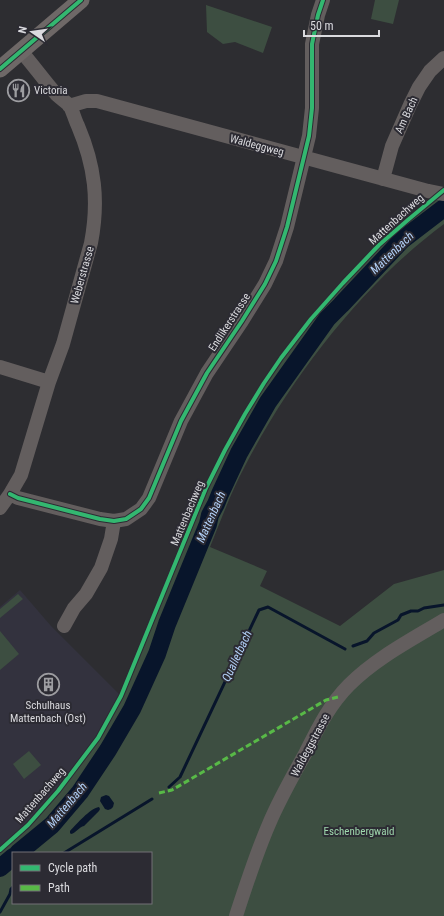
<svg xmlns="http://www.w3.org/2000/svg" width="444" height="916" viewBox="0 0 444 916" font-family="'Roboto Condensed',sans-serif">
<rect width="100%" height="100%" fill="#2d2d31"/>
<path fill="#33323e" d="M20,590L51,626L121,696L98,738L58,791L28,825L0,850V607Z"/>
<path fill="#3d4e41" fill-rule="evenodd" d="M375,0H399L393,24L371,19Z
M206,5L272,27L263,53L235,42L223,44L207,32Z
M444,190V224C363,284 291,377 245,466C231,492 221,520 210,547L267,571L260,586L340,626L394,584L444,570V916H0V850L28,825L58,791L98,738L121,696L206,488L245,414L281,358L311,319L343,283L379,245ZM13,853H151V903H13Z
M18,594L23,599L0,618V609Z
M0,631L19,654L0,670Z
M29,751L41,765L24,779L13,764Z"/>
<path fill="#08152b" d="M106,795L109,796L114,803L113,807L111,809L108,810L105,809L100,801L101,797Z
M99,807L100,809L99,811L84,826C79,827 76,833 71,834L70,833V831C77,824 89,809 99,807Z"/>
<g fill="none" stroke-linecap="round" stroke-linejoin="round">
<path stroke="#08152b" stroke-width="3" d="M353,646L367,641L374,633L398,620L401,615L411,611H418L424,608L444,605
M169,787L180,777L259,610L268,607L345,649
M64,853L152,799
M0,912L10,894L11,889L13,887"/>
<path stroke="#08152b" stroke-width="18" d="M18,853L52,825L80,792L108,750L132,709L157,654L167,624L208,524L210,515L216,504L220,494L239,453L268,402L327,319L341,305L402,240L444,208
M0,868L13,857"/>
<path stroke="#635e5e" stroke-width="14" d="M69,106L86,101H97L428,191L444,194
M383,179L392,146L410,105L419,87L430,71L444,58
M0,367L49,382
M10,494L18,498L100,519L114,521L126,519L141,509L149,498L181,421L207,373L242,321L265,284L276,261L287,227L309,136L312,108V44L318,15L323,0
M0,508L10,494L21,475L49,382L63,344L91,243C99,201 95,166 78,126C75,120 73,112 70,106C66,102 60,98 56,94C44,80 33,65 21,51
M64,626L74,608L86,594L101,568L111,539L114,521
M236,916C246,885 256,854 269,824C279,800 292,777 305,754C317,730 329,705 349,685C376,658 411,640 444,620"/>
<path stroke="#6e6867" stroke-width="17" d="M0,69L81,0"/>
<path stroke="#58b947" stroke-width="3" stroke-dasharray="6 3" stroke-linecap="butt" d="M159,793L172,790L326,700L338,697"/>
<defs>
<path id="cycleway" d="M0,69L81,0
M10,494L18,498L100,519L114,521L126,519L141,509L149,498L181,421L207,373L242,321L265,284L276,261L287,227L309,136L312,108V44L318,15L323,0
M0,850L28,825L58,791L98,738L121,696L206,488L225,450L245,414L264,383L281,358L311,319L343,283L379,245L409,219L444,190"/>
</defs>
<use href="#cycleway" stroke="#2c2b33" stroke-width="6"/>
<use href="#cycleway" stroke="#33b770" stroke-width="4"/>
</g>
<defs>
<symbol id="restaurant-ring" viewBox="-11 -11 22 22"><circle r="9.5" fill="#2c2b33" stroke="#9d9da1" stroke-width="1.5"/><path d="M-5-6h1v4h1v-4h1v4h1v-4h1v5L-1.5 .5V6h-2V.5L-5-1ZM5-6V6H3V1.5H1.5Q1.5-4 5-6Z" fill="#9d9da1"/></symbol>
<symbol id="building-ring" viewBox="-11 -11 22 22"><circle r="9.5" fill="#2c2b33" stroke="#9d9da1" stroke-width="1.5"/><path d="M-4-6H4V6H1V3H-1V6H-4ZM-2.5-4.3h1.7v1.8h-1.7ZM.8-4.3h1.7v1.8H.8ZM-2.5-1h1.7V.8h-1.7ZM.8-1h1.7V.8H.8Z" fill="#9d9da1"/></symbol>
</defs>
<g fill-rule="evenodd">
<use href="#restaurant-ring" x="6" y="78" width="25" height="25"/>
<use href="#building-ring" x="36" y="672" width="25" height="25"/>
</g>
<g text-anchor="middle" stroke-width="4" stroke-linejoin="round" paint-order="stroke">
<g font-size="11" fill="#dadade" stroke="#2c2b33" text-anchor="start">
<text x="34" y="94">Victoria</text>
<text x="48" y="709" text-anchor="middle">Schulhaus<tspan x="48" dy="13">Mattenbach (Ost)</tspan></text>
</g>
<g font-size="11" fill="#dadade" stroke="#2c2b33">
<text transform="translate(406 115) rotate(-65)" y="4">Am Bach</text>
<text transform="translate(257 145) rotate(15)" y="4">Waldeggweg</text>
<text transform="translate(396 219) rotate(-42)" y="4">Mattenbachweg</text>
<text transform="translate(82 275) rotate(-74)" y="4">Weberstrasse</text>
<text transform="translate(229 322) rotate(-57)" y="4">Endlikerstrasse</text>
<text transform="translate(187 513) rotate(-67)" y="4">Mattenbachweg</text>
<text transform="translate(310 745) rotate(-62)" y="4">Waldeggstrasse</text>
<text transform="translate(40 795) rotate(-49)" y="4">Mattenbachweg</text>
</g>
<g font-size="11" fill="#9fd7ad" stroke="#2c2b33">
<text x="359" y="835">Eschenbergwald</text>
</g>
<g font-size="12" font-style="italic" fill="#b3d1f9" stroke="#2c2b33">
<text transform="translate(392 253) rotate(-44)" y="4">Mattenbach</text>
<text transform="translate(211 517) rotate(-66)" y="4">Mattenbach</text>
<text transform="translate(237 656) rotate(-65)" y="4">Qualletbach</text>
<text transform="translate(67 805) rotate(-50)" y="4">Mattenbach</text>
</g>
</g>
<rect x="12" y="852" width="140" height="52" fill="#2c2b33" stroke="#727177"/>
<rect x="20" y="865" width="20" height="6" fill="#33b770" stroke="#727177"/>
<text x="48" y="872" font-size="12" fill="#dadade">Cycle path</text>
<rect x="20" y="885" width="20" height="6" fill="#58b947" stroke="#727177"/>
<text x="48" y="892" font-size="12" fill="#dadade">Path</text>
<g transform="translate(32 32) rotate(283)" stroke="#2c2b33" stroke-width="3" paint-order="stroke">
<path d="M0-3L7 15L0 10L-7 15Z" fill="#dadade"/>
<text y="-6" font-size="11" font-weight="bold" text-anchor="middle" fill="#dadade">N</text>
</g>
<path d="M304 30v6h75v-6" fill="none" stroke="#dadade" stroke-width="2"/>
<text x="310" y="30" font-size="12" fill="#dadade" stroke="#2c2b33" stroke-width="3" paint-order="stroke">50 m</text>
</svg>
